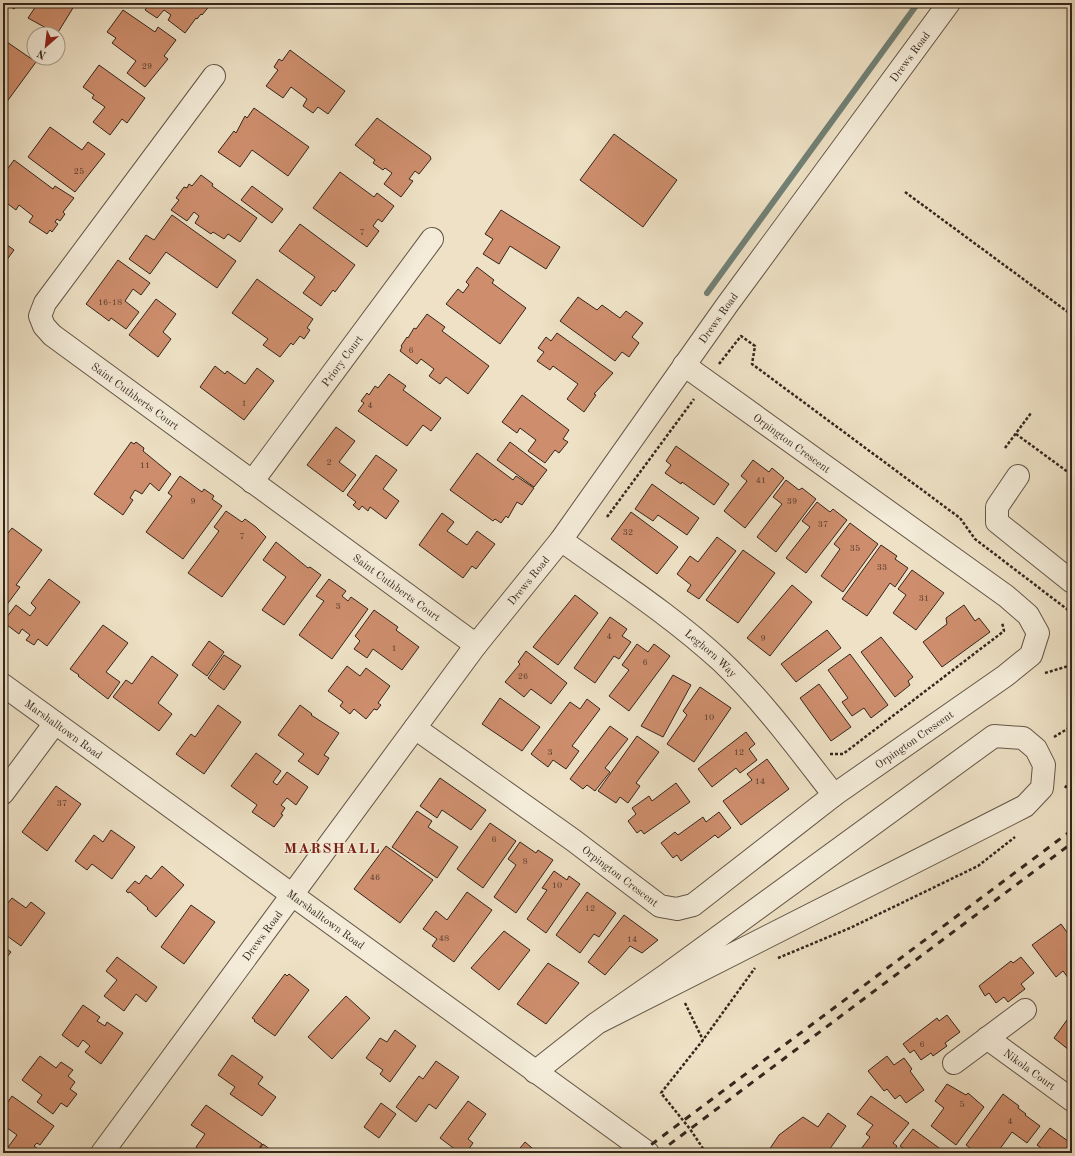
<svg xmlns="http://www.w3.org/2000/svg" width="1075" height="1156" viewBox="0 0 1075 1156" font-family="'Old Standard TT',serif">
<rect width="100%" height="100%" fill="#eee1c5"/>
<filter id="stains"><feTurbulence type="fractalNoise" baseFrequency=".005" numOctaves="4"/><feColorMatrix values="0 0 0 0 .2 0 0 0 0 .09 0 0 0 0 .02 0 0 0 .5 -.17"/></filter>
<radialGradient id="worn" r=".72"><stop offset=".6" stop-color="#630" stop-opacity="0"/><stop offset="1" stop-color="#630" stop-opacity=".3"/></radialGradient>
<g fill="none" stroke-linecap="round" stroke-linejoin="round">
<path stroke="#718176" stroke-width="6" d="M707,293L918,3"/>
</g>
<path fill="#ce8e6d" stroke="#35261d" d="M4,3H16L14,6L16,7L14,9Z
M38,3H76L57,34L28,18Z
M150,3H210L211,4L202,15L201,14L197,19L196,18L185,33L168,20L171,15L164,10L157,18L145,10Z
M123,10L155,32L158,27L176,40L164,56L168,59L145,87L127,73L136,61L112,43L116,38L107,32Z
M7,42L36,62L3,107V47Z
M290,50L345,91L328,114L318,107L313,113L303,106L307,99L291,87L283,98L266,86L278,70L274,67L279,59L282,61Z
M99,65L145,98L127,123L122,119L110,135L93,122L105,107L92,98L94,95L83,87Z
M254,108L309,147L288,176L252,150L240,167L218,152L234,131L236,133L245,116L247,118Z
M377,118L430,156L431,159L419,174L415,171L409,179L413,181L401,197L384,184L392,173L385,168L383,170L373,163L375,160L355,145Z
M50,127L82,150L88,142L105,154L75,192L28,157Z
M614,134L677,180L643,227L580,180Z
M14,160L53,189L55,186L74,198L63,212L65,214L60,221L57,219L55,222L58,224L52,232L50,230L47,234L29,222L33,216L19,205L16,210L4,201L8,197L3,193V175Z
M340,172L374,197L377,193L394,206L382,222L378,219L373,226L379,231L367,247L313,208Z
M201,175L213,184L212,186L257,218L240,242L228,234L224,239L213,232L211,234L195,223L199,216L194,212L187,221L171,210L179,200L176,198L184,187L187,188L189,184L192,186Z
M252,186L283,209L272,223L241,200Z
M501,210L560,247L546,269L510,246L499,264L483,254L493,239L485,234Z
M172,215L236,261L217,288L166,252L150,274L129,259L146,235L154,240Z
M300,224L355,265L335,292L333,290L321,306L303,293L315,277L279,251Z
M3,242L14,250L6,261L3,259Z
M118,260L150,283L141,295L133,289L125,301L139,312L126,329L111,318L109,321L86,304Z
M477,267L494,280L492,283L526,308L500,344L446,304L458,289L463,293L469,285L466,282Z
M257,279L313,319L307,328L310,330L304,339L300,336L293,345L291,343L280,357L263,345L268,339L232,313Z
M578,297L597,310L602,305L620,318L626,311L643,323L632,337L639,343L629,357L622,352L615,361L560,321Z
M156,299L176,314L163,332L171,339L158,357L129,335Z
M427,314L445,327L442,331L489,366L468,394L446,377L440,384L429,376L434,369L421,359L417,364L400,351L402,347L401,346L407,337L408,338L414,328L416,329Z
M557,333L613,373L594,394L596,395L584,412L567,399L578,384L553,366L550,370L537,361L544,352L538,348L546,337L551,341Z
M215,366L225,374L227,371L245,384L257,368L274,381L244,420L200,387Z
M389,374L406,386L403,390L441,418L431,431L423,425L407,446L358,411L364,403L361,401L367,393L369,395L375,386L378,388Z
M522,395L569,430L563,439L568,442L559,453L555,450L545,463L528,451L536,440L520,428L517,433L502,422Z
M336,427L355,441L339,462L356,475L343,492L307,465Z
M131,442L134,444L136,442L144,448L143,451L171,474L159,491L150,483L142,494L135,490L130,498L133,500L123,515L94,494Z
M510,442L547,470L534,487L497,460Z
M676,446L729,484L714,505L682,482L681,484L665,473L671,465L666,461Z
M477,453L513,480L516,476L534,488L522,505L517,502L508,518L506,516L501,523L495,519L493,521L450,490Z
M376,455L397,470L383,489L399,501L386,519L370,507L368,511L362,506L359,510L353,505L356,502L347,495Z
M753,460L769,472L772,468L784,478L745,528L724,511L747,481L741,476Z
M180,476L202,492L204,489L214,496L212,499L222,506L183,559L146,532L172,496L168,493Z
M786,480L799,490L802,488L816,499L776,552L757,537L782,504L773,497Z
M652,484L699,518L687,535L658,515L653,521L635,509Z
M817,502L830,512L833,509L847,520L806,573L786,558L810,527L802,521Z
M226,511L242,522L245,519L256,527L266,537L222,597L188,573L219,531L214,527Z
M631,512L678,547L657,574L611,539Z
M442,513L454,522L447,531L467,545L477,531L495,544L476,569L472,566L463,578L419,545Z
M850,523L878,544L843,592L821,576L840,549L834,544Z
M12,528L42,550L16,585L20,587L3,610V551L8,544L3,539Z
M717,537L736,551L699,599L687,591L691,585L677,574L690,556L698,562Z
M276,542L308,568L310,567L321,575L284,625L262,610L286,577L263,560Z
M881,545L897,556L895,559L908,568L895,587L890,583L867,616L842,599Z
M743,550L775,573L738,623L706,600Z
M912,570L944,593L916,630L893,613L906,595L898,589Z
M49,579L80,602L47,646L38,639L34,645L26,640L30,635L22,629L19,634L3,622L16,605L30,616L36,608L31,603Z
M329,579L346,591L342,596L348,601L351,597L368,609L332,659L299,635L324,601L316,596Z
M792,585L812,602L770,656L747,638Z
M575,595L598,613L558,665L533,647Z
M964,605L975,621L979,618L990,632L942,667L923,642L947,624L946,618Z
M374,610L398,627L396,630L419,647L402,670L373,649L367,658L354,649L360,641L355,636Z
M610,617L627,629L622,636L631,642L619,659L614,656L595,683L574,668Z
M103,625L128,643L106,672L120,682L108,699L78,676L79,675L70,669Z
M827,630L841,648L796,682L781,664Z
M881,637L913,677L908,681L910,685L895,697L861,652Z
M209,641L224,652L207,676L192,665Z
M637,644L648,652L654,644L670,656L629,711L609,696L629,670L622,665Z
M526,651L567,683L551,704L531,689L524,697L505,682L520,664L518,662Z
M850,654L888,705L871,718L864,708L852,716L842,702L848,698L828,670Z
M224,655L241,666L224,690L208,678Z
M152,656L178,675L158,703L172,714L159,731L113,697L126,680L132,684Z
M347,666L360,676L366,668L390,686L378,703L381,705L377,710L374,709L366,719L354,709L350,714L340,706L343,702L328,691Z
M673,675L691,685L663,737L641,726Z
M819,684L851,727L831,741L800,698Z
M700,687L731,708L694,762L667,744L687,715L683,711Z
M500,698L540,727L522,751L482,724Z
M587,699L600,709L572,746L579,751L566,769L553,760L548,767L531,754L570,702L580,709Z
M218,705L241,722L204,774L176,754L191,734L195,737Z
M300,705L312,714L311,715L339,733L324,755L329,758L318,775L298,761L304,754L278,735Z
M610,726L628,739L605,768L610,772L595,791L587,785L583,789L570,779Z
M746,732L755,744L749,749L757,760L740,773L736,768L712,787L698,769Z
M637,736L659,752L636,783L640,786L628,803L620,797L616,803L598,791Z
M256,753L281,771L273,782L277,785L287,772L308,787L296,805L287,798L281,805L285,808L281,814L283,815L274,827L252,812L257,805L231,786Z
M767,759L789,789L741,825L723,801L752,780L747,774Z
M440,778L486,810L471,830L442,810L437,818L420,806Z
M676,783L690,802L644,834L641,830L637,833L628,821L636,814L632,808L649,796L652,801Z
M56,786L81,804L47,851L22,832Z
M417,811L432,821L428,827L458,847L437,878L392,847Z
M719,812L731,828L718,838L715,835L681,861L677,855L673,858L661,843L675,832L678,835L703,817L706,822Z
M490,823L516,841L483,888L457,869Z
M111,830L135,847L112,879L92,864L87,870L75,861L94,835L103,842Z
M520,842L536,853L538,850L553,860L516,913L494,897L516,865L508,859Z
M386,846L433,880L400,923L354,889Z
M162,866L184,885L156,917L147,909L148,908L130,892L128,893L126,891L135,881L139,884L146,875L151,879Z
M554,871L567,880L569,876L580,884L546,933L527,919L547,890L542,888Z
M467,892L492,910L454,962L432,946L437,939L423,929L436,911L447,920Z
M587,892L616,913L599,937L594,934L580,953L556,935Z
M12,898L26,908L31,902L45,913L21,946L3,933V901L7,904Z
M191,905L215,922L184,964L161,947Z
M624,915L658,940L642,953L630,946L605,975L588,962Z
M1061,924L1072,939V983L1063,971L1056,977L1032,945Z
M504,931L530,950L499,990L471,968Z
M3,946L11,952L3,962Z
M117,957L157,987L146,1002L136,994L124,1011L104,996L117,980L106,971Z
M1021,957L1034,973L1021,984L1025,989L1008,1002L1004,997L996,1003L989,993L985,996L979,986L1011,961L1013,963Z
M548,963L579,983L546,1024L517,1004Z
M285,974L287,976L289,974L309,990L275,1036L254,1021L255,1020L252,1018Z
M346,996L370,1018L332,1059L308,1037Z
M83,1005L100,1017L97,1021L105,1026L107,1022L123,1033L101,1064L85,1052L90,1046L83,1040L78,1047L62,1035Z
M1072,1013V1046L1069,1050L1054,1038Z
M947,1015L960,1032L945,1043L947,1046L933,1056L931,1053L921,1060L914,1050L910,1053L903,1044L937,1018L939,1021Z
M395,1030L416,1046L390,1082L380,1074L383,1070L366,1058L380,1038L387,1042Z
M232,1055L263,1077L258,1084L276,1097L262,1116L230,1094L235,1087L218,1075Z
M40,1056L56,1068L61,1062L73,1070L68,1076L75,1082L70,1089L77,1094L67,1107L61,1103L53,1114L37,1102L42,1095L22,1080Z
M887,1056L894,1065L904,1058L912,1069L910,1071L924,1090L906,1103L900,1095L895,1099L887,1089L884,1091L868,1071Z
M436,1061L459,1077L436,1109L429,1104L416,1122L396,1107L419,1076L423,1079Z
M947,1084L966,1095L968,1093L984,1107L956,1145L931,1126L944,1108L935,1101Z
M1003,1094L1019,1106L1018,1108L1026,1114L1025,1115L1040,1126L1027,1143L1012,1132L997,1153H977L966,1145Z
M12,1096L54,1126L40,1145L37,1143L34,1146L38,1149L36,1153H10L6,1150L17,1135L3,1125V1109Z
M871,1096L909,1123L893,1143L897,1146L893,1153H866L861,1149L870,1137L866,1134L873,1125L857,1114Z
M468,1101L486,1114L468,1139L473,1143L466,1153H460L440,1138Z
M381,1103L396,1114L379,1138L364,1127Z
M206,1105L262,1144L256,1153H235L230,1149L227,1153H205L196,1147L205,1134L191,1125Z
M828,1113L846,1126L827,1153H767L779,1135L803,1117L818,1127Z
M1050,1128L1072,1144V1153H1047L1037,1145Z
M913,1129L946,1153H911L900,1146Z
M525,1142L538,1153H516Z
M263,1144L275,1153H257Z"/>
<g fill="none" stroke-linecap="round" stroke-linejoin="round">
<defs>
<g id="minor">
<path id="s1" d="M214,76L45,303L40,316L44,326L52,335L476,645"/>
<path d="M1018,476L997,507V522L1072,582"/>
<path id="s2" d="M252,482L432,239"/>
<path id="s3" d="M561,540C615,579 672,616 721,661C763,701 798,749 834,795"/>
<path id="s4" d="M3,685L648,1153"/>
<path id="s5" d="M415,728L573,840L660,906L677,909L693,905L834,795L1005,676L1031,655L1038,633L1028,615L1006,596L684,365"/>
<path d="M3,793L55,723"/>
<path id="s6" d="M987,1038L1072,1100"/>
<path d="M954,1063L1025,1010"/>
<path d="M535,1072L597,1023L669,973L994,736L1023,738L1036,749L1044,765L1042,788L1025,806L597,1023"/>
<path id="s7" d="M102,1153L476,645L561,540L727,305L949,3"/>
</g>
</defs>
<use href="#minor" stroke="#635547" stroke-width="24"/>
<path stroke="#35261d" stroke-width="2.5" stroke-dasharray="3 2" stroke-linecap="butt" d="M905,192L1072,315
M719,364L741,336L755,346L752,364L960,518L975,539L1072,613
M1016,434L1072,475
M1005,448L1031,413
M607,517L694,399
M1045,673L1072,665
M1054,737L1072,726
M830,754H843L1004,631L1002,622
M1065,788L1072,777
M778,958L850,928L978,866L1015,837
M685,1003L703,1040
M706,1153L690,1129L661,1093L703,1040L755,968"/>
<use href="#minor" stroke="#f4ecd9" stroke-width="22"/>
<path stroke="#35261d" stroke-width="3" stroke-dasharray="7 7" stroke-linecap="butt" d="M640,1153L1072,830
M658,1153L1072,843"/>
</g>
<g text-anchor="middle" stroke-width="3" stroke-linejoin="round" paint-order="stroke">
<g font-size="9" fill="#5b4031">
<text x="147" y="69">29</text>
<text x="79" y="174">25</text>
<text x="362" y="235">7</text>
<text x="110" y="305">16-18</text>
<text x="411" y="353">6</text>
<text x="244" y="406">1</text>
<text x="370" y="408">4</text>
<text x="329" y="465">2</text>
<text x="145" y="468">11</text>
<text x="761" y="483">41</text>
<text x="193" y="504">9</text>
<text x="792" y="504">39</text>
<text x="823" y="527">37</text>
<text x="628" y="535">32</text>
<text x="242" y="539">7</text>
<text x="855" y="551">35</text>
<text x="882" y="570">33</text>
<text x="924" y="601">31</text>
<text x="338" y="609">3</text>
<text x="609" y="639">4</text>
<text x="763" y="641">9</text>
<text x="394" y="651">1</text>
<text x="645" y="665">6</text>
<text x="523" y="679">26</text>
<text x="709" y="720">10</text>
<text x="550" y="755">3</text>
<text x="739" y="755">12</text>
<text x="760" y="784">14</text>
<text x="62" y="806">37</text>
<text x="494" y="842">6</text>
<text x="525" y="864">8</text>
<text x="375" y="880">46</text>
<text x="557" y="888">10</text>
<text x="590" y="911">12</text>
<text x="444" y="941">48</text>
<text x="632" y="942">14</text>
<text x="922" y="1047">6</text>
<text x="962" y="1107">5</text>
<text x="1010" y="1124">4</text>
</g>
<g font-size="11" fill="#35261d" stroke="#f4ecd9">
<text dy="4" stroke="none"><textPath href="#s7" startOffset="1362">Drews Road</textPath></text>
<text dy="4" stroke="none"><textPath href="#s7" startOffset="1038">Drews Road</textPath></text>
<text dy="4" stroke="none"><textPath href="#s2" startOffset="151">Priory Court</textPath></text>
<text dy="4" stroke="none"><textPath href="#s1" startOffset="423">Saint Cuthberts Court</textPath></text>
<text transform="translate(792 443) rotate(36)" y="4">Orpington Crescent</text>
<text dy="4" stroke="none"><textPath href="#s7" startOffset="714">Drews Road</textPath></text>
<text dy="4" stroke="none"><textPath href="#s1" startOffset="747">Saint Cuthberts Court</textPath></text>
<text dy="4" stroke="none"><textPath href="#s3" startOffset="188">Leghorn Way</textPath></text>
<text dy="4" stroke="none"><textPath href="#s4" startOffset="75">Marshalltown Road</textPath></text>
<text dy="4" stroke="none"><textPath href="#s5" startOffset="613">Orpington Crescent</textPath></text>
<text dy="4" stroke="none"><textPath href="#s5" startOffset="253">Orpington Crescent</textPath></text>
<text dy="4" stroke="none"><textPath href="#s4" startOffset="399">Marshalltown Road</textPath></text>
<text dy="4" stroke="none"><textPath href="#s7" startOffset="270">Drews Road</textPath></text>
<text dy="4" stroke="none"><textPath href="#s6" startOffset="53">Nikola Court</textPath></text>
</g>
<g font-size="15" font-weight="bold" letter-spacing="1" fill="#7a1f14" stroke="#f4ecd9">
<text x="332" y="853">MARSHALL</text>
</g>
</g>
<rect width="1075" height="1156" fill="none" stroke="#eee1c5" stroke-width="16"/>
<rect x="4" y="4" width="1067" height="1148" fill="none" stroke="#35261d" stroke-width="2"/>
<rect x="8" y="8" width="1059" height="1140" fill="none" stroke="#35261d"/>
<g transform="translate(46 46) rotate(208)"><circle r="19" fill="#f4ecd9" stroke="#a89d8e"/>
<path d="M0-3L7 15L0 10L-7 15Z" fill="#8f2418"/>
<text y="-6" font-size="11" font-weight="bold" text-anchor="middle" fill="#35261d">N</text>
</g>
<rect width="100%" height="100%" filter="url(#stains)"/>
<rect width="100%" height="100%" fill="url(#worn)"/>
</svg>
